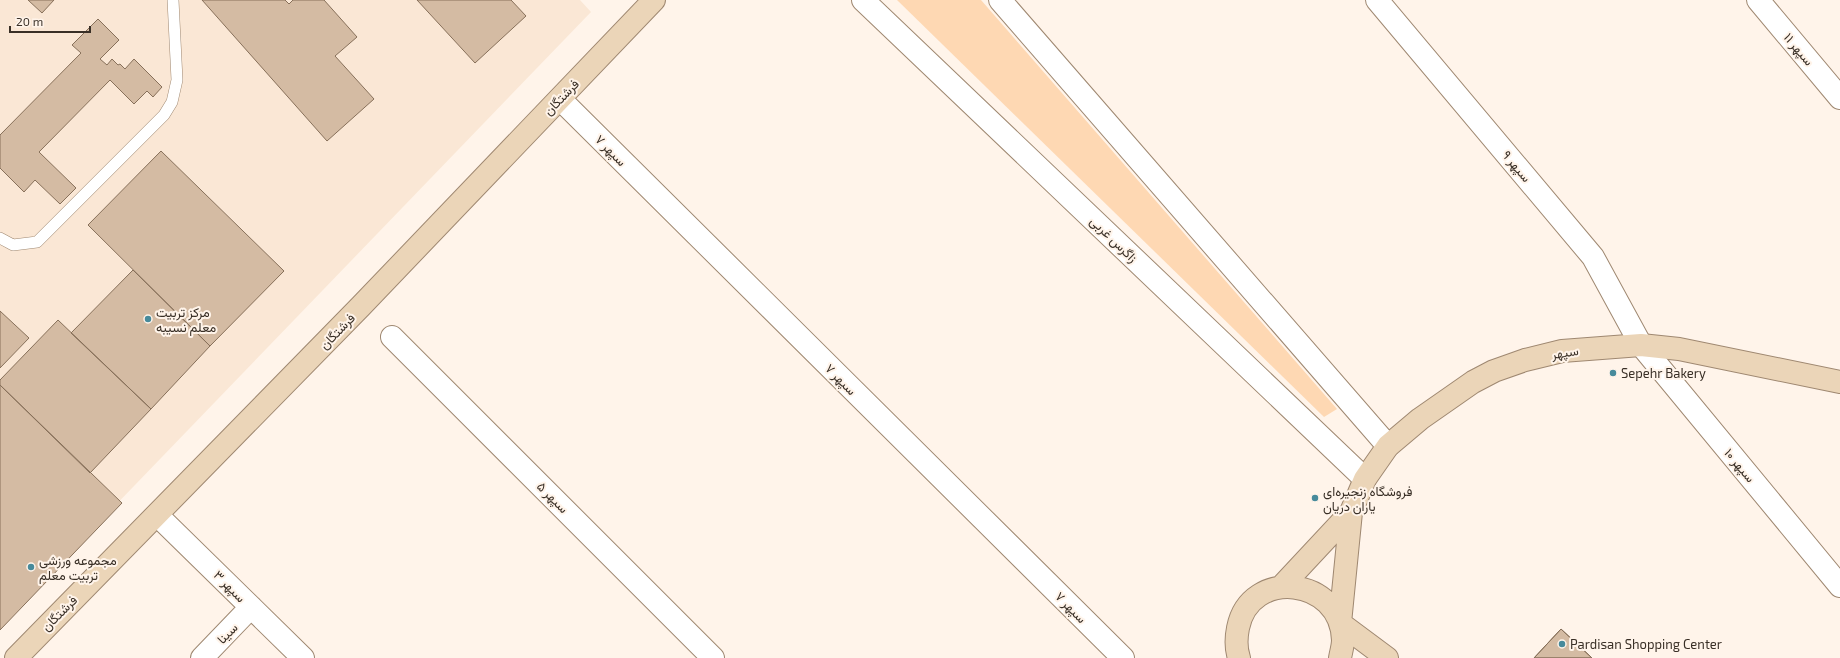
<svg xmlns="http://www.w3.org/2000/svg" width="1840" height="658" viewBox="0 0 1840 658" font-family="'Exo 2',Vazirmatn,sans-serif">
<rect width="100%" height="100%" fill="#fff4ea"/>
<path fill="#fae7d5" d="M0,0H580L591,12L0,625Z"/>
<path fill="#fed8b3" d="M897,0H981L1337,409L1324,417Z"/>
<path fill="#d4bba3" stroke="#87705a" d="M28,0H54L42,13Z
M202,0H285L289,4L293,0H324L357,37L335,56L374,99L327,141Z
M417,0H511L526,16L475,63Z
M98,19L119,40L100,59L107,65L112,59L118,65L120,64L125,69L134,59L162,87L153,97L147,91L134,104L110,80L39,152L76,188L60,204L35,180L24,192L0,168V135L81,53L72,45Z
M161,151L284,271L210,346L88,225Z
M133,270L210,346L151,409L71,333Z
M0,311L29,338L0,368Z
M58,320L151,409L90,473L0,385V380Z
M0,385L122,503L0,630Z
M1561,629L1592,658H1534Z
M1561,629L1592,658H1534Z"/>
<g fill="none" stroke-linecap="round" stroke-linejoin="round">
<defs>
<path id="lane" d="M0,238L13,245L37,242L164,115L172,102L177,80L173,0"/>
<path id="street" d="M863,0L1365,479
M1000,0L1388,446
M1377,0L1593,257L1641,345L1840,586
M1758,0L1840,98
M560,99L1123,658
M392,337L713,658
M157,515L303,658
M202,658L251,607"/>
<path id="secondary" d="M1281,587L1351,512
M16,658L361,306L654,0
M1239,658C1236,649 1236,638 1238,628C1250,567 1341,577 1343,640C1343,646 1341,652 1340,658
M1387,658L1340,623L1351,512L1365,479L1388,446L1420,419L1473,382L1494,371L1525,360L1562,351L1641,345L1679,349L1840,382"/>
</defs>
<use href="#lane" stroke="#9f8871" stroke-width="12"/>
<use href="#street" stroke="#9f8871" stroke-width="24"/>
<use href="#secondary" stroke="#9f8871" stroke-width="24"/>
<use href="#lane" stroke="#fff" stroke-width="11"/>
<use href="#street" stroke="#fff" stroke-width="22"/>
<use href="#secondary" stroke="#ebd5b8" stroke-width="22"/>
</g>
<g fill="#478a9b" stroke="#fff4ea" stroke-width="1.5">
<circle cx="148" cy="319" r="4"/>
<circle cx="1613" cy="373" r="4"/>
<circle cx="1315" cy="498" r="4"/>
<circle cx="31" cy="567" r="4"/>
<circle cx="1562" cy="644" r="4"/>
</g>
<g text-anchor="middle" stroke-width="4" stroke-linejoin="round" paint-order="stroke">
<g font-size="13" fill="#392f26" stroke="#fff4ea">
<text transform="translate(1799 49) rotate(50)" y="5">سپهر ۱۱</text>
<text transform="translate(561 97) rotate(-46)" y="5">فرشتگان</text>
<text transform="translate(611 150) rotate(45)" y="5">سپهر ۷</text>
<text transform="translate(1517 166) rotate(50)" y="5">سپهر ۹</text>
<text transform="translate(1114 239) rotate(44)" y="5">زاگرس غربی</text>
<text transform="translate(337 331) rotate(-46)" y="5">فرشتگان</text>
<text transform="translate(1565 352) rotate(-9)" y="5">سپهر</text>
<text transform="translate(841 379) rotate(45)" y="5">سپهر ۷</text>
<text transform="translate(1740 465) rotate(50)" y="5">سپهر ۱۰</text>
<text transform="translate(553 497) rotate(45)" y="5">سپهر ۵</text>
<text transform="translate(230 586) rotate(45)" y="5">سپهر ۳</text>
<text transform="translate(1071 607) rotate(45)" y="5">سپهر ۷</text>
<text transform="translate(59 613) rotate(-45)" y="5">فرشتگان</text>
<text transform="translate(227 633) rotate(-46)" y="5">سینا</text>
</g>
<g font-size="13" fill="#392f26" stroke="#fff4ea" text-anchor="start">
<text x="156" y="317">مرکز تربیت<tspan x="156" dy="15">معلم نسیبه</tspan></text>
<text x="1621" y="378">Sepehr Bakery</text>
<text x="1323" y="496">فروشگاه زنجیره‌ای<tspan x="1323" dy="15">یاران دریان</tspan></text>
<text x="39" y="565">مجموعه ورزشی<tspan x="39" dy="15">تربیت معلم</tspan></text>
<text x="1570" y="649">Pardisan Shopping Center</text>
</g>
</g>
<path d="M10 26v6h80v-6" fill="none" stroke="#392f26" stroke-width="2"/>
<text x="16" y="26" font-size="12" fill="#392f26" stroke="#fff4ea" stroke-width="3" paint-order="stroke">20 m</text>
</svg>
